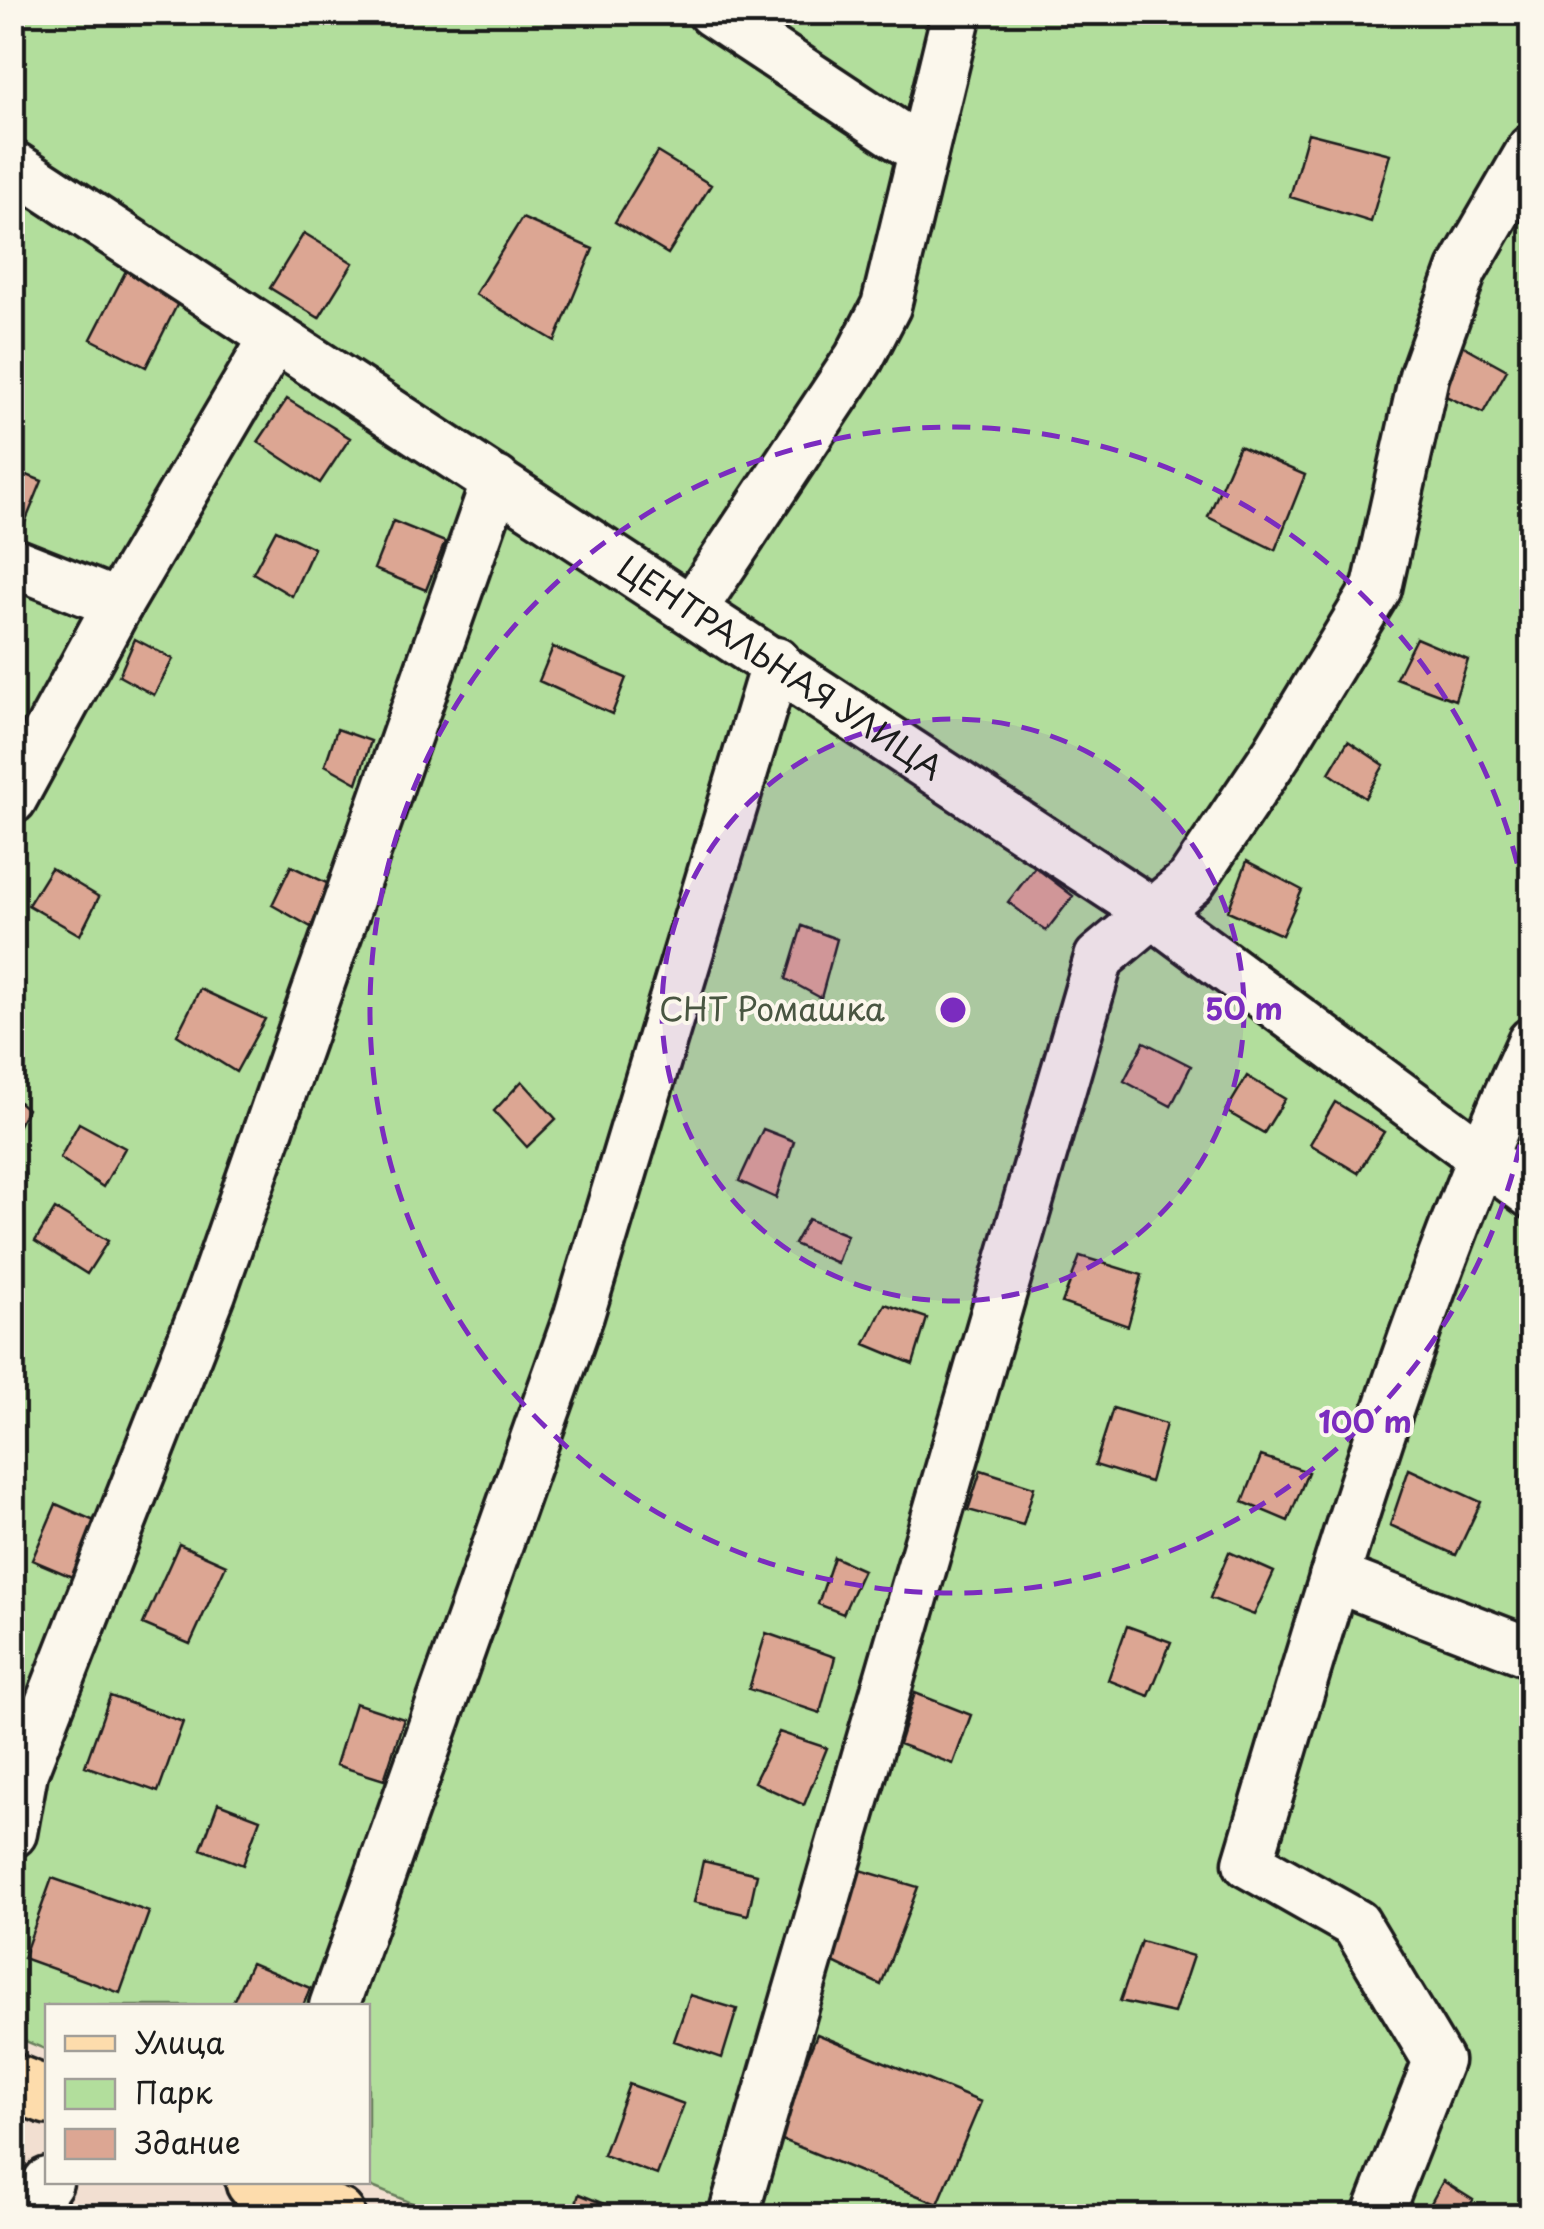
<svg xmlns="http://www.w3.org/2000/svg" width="1544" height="2229" viewBox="0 0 1544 2229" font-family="'Playpen Sans',sans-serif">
<rect width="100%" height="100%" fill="#f2dfd1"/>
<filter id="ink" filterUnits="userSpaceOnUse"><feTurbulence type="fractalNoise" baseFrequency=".01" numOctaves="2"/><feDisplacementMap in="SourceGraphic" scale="20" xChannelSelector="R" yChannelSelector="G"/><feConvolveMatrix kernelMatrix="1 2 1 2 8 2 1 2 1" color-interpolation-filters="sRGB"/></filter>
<g filter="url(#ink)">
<path fill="#b2de9c" stroke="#677d5c" stroke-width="2.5" d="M12,13H1531V2216H444L360,2182H368V2006H48L47,2050L13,2036Z"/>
<path fill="#dca693" stroke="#1c1c1c" stroke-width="2.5" d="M1308,133L1390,154L1371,222L1290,197Z
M657,152L711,185L668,254L615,222Z
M522,218L593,249L555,341L475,294Z
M304,233L353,263L319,318L270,288Z
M131,261L185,289L146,367L91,339Z
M1462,345L1507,370L1483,413L1441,394Z
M287,399L350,438L320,483L258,442Z
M1239,446L1305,475L1275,550L1208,517Z
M12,469L42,481L19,537L12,534Z
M393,521L445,542L426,590L374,569Z
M276,530L314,548L292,596L253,573Z
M1416,638L1468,660L1455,700L1396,678Z
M135,639L173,659L154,695L119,676Z
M553,647L626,678L612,714L539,681Z
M337,729L371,741L357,783L325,765Z
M1348,741L1384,765L1365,798L1329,773Z
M1247,861L1302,890L1282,935L1228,911Z
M291,866L331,885L311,927L272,905Z
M1035,867L1073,896L1046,931L1008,902Z
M51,868L99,897L80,935L28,905Z
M802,926L837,939L821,998L786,979Z
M200,989L265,1019L236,1072L177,1035Z
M1144,1042L1191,1066L1171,1106L1124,1081Z
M1247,1076L1285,1099L1264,1133L1226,1111Z
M522,1081L556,1119L527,1147L494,1111Z
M12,1096L27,1109L12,1139Z
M1335,1102L1384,1132L1358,1173L1310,1144Z
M79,1123L125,1148L103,1187L60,1158Z
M763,1129L794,1141L776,1198L739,1181Z
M55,1209L108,1241L87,1274L35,1241Z
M808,1219L847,1235L837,1263L794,1244Z
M1080,1256L1142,1275L1128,1326L1062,1303Z
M885,1304L927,1318L913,1364L865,1344Z
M1113,1408L1166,1424L1150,1482L1095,1465Z
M1261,1456L1308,1472L1288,1521L1243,1502Z
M1409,1469L1481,1502L1456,1555L1390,1525Z
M981,1470L1034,1487L1023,1525L968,1510Z
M56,1504L108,1527L84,1582L32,1560Z
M179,1544L226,1565L190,1644L143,1624Z
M1229,1552L1274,1572L1254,1615L1210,1598Z
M834,1557L863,1570L843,1614L818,1604Z
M1127,1626L1171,1642L1149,1696L1108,1680Z
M766,1633L835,1657L820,1713L749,1689Z
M915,1693L971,1715L953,1764L899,1744Z
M110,1696L183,1722L158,1792L85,1766Z
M355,1703L404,1719L384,1780L336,1765Z
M779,1732L827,1748L804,1805L754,1782Z
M218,1803L260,1819L243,1865L201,1849Z
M703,1861L757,1874L748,1915L694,1902Z
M857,1869L918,1887L881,1985L827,1959Z
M52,1878L149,1912L120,1993L23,1958Z
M1141,1941L1193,1956L1174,2013L1120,2001Z
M251,1963L310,1988L303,2006H231Z
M690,1995L737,2009L722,2058L674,2041Z
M817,2034L981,2102L938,2204L775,2137Z
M629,2084L684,2104L657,2175L603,2155Z
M1443,2181L1473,2200L1464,2216H1424Z
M579,2194L634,2216H572Z"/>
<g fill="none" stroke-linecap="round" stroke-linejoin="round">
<defs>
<g id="minor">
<path d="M712,12L923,152"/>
<path id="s1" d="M12,165L1150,911L1532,1194"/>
<path d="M12,562L118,604"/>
<path d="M693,608L859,358L886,306L957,12"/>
<path d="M12,799L118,604L273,340"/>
<path d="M1334,1577L1532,1653"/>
<path d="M12,1833L23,1772L211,1293L496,481"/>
<path d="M334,2006L579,1315L776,662"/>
<path d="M24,2216L48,2182"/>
<path d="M733,2216L1099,958L1191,881L1277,753L1377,588L1424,376L1462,270L1532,149"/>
<path d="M1377,2216L1438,2061L1356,1924L1248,1863C1331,1587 1411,1305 1532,1042"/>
</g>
<path id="major" d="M12,2082L48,2096
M254,2182L337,2216"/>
</defs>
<use href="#minor" stroke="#1c1c1c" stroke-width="55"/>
<use href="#major" stroke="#1c1c1c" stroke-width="62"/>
<use href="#minor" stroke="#fbf7ec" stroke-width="48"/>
<use href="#major" stroke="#fddcac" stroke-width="55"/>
</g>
</g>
<circle cx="953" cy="1010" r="291" fill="#7b2cbf" fill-opacity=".12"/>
<g fill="none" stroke="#7b2cbf" stroke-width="5" stroke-dasharray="18 12">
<circle cx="953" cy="1010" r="291"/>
<path d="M1531 1086A583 583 0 1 1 1531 934"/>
</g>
<g text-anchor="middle" stroke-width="8" stroke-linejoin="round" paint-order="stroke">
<g font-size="32" fill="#1c1c1c" stroke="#fbf7ec">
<text dy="11" stroke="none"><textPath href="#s1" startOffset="918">ЦЕНТРАЛЬНАЯ УЛИЦА</textPath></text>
</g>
<g font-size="32" fill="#495642" stroke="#fbf7ec">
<text x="772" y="1021">СНТ Ромашка</text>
</g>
</g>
<circle cx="953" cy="1010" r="15" fill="#7b2cbf" stroke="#fbf7ec" stroke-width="5"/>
<g font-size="30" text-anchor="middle" font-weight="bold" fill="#7b2cbf" stroke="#fbf7ec" stroke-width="8" stroke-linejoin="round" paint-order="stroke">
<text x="1244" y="1020">50 m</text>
<text x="1365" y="1433">100 m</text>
</g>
<rect width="1544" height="2229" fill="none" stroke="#fbf7ec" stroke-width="50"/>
<rect x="25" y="25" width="1494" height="2179" fill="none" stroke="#1c1c1c" stroke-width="4" filter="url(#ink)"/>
<rect x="45" y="2004" width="325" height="180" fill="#fbf7ec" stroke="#a29f99" stroke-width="2.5"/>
<rect x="65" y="2036" width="50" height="15" fill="#fddcac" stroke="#a29f99" stroke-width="2.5"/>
<text x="135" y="2054" font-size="30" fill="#1c1c1c">Улица</text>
<rect x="65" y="2079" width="50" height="30" fill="#b2de9c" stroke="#a29f99" stroke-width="2.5"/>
<text x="135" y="2104" font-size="30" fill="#1c1c1c">Парк</text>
<rect x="65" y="2129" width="50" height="30" fill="#dca693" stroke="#a29f99" stroke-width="2.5"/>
<text x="135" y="2154" font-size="30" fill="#1c1c1c">Здание</text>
</svg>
